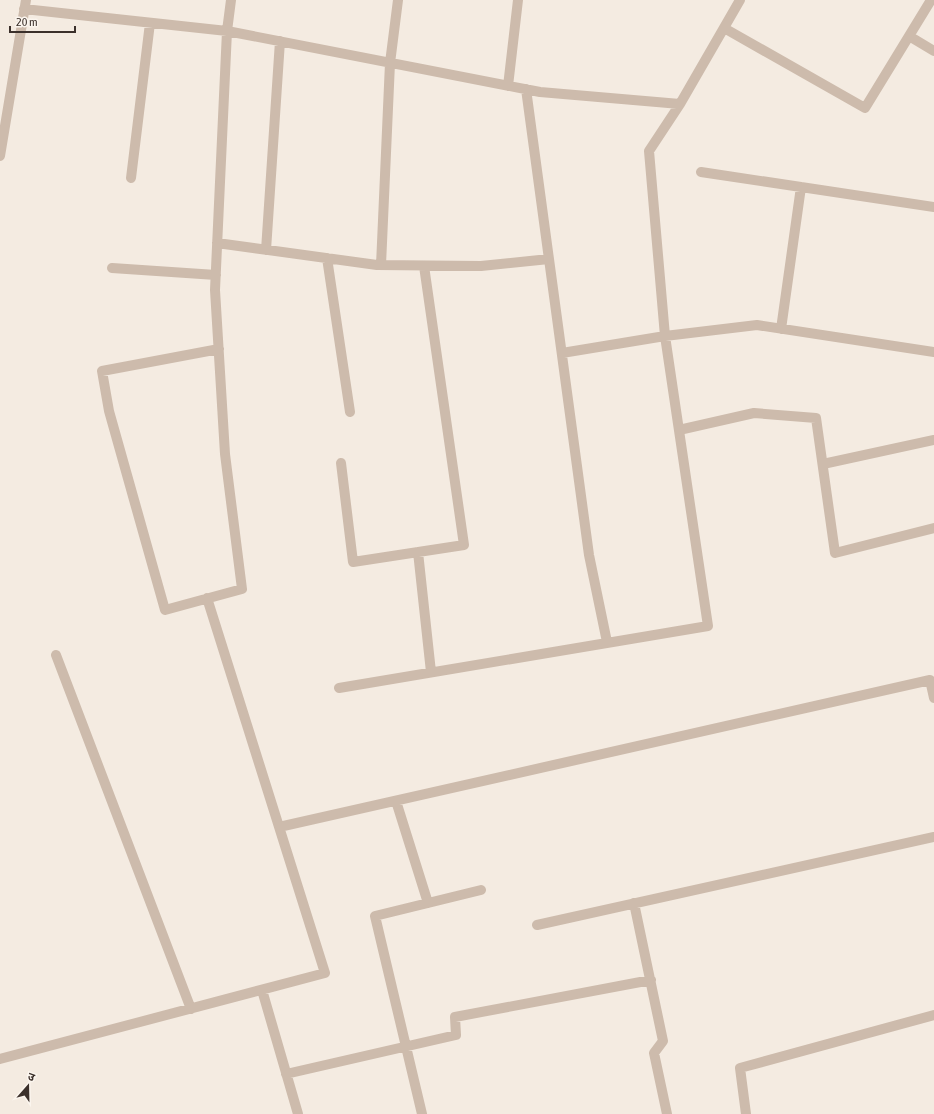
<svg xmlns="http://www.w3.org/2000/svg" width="934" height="1114" viewBox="0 0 934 1114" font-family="'Asap Condensed','Noto Sans Devanagari',sans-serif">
<rect width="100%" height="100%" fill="#f4ebe1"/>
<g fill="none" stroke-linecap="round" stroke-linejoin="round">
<path stroke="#cdbbac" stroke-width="10" d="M24,9L227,31L540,92L680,104
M724,28L865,108L931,0
M909,36L934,51
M508,86L518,0
M526,89L589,555L607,642
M0,156L26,0
M701,172L934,207
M131,178L150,23
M217,243L377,265L481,266L549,259
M266,250L280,41
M327,258L350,412
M381,265L390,63L398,0
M112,268L216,275
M781,329L801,187
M219,349L102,371L109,411L165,610L242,589L225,454L215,290L227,31L231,0
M562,353L665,336L757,325L934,352
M679,430L754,413L816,418L835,553L934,528
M341,463L353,562L464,545L424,266
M823,464L934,440
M418,552L431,672
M56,655L191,1009
M339,688L708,626L665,336L649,151L680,104L740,0
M396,801L428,903
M279,827L930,680L934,698
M634,903L663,1041L654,1053L667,1114
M537,925L934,837
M262,990L298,1114
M0,1059L325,973L207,598
M286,1074L456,1035L455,1017L651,980
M422,1114L375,916L481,890
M746,1114L740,1068L934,1015"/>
</g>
<g transform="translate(28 1086) rotate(20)" stroke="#fbf5ee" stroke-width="3" paint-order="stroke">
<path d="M0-3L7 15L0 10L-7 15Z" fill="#3b302b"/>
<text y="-6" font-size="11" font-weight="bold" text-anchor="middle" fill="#3b302b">उ</text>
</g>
<path d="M10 26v6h65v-6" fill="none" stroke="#3b302b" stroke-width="2"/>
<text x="16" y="26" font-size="12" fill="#3b302b" stroke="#fbf5ee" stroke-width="3" paint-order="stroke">20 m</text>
</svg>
